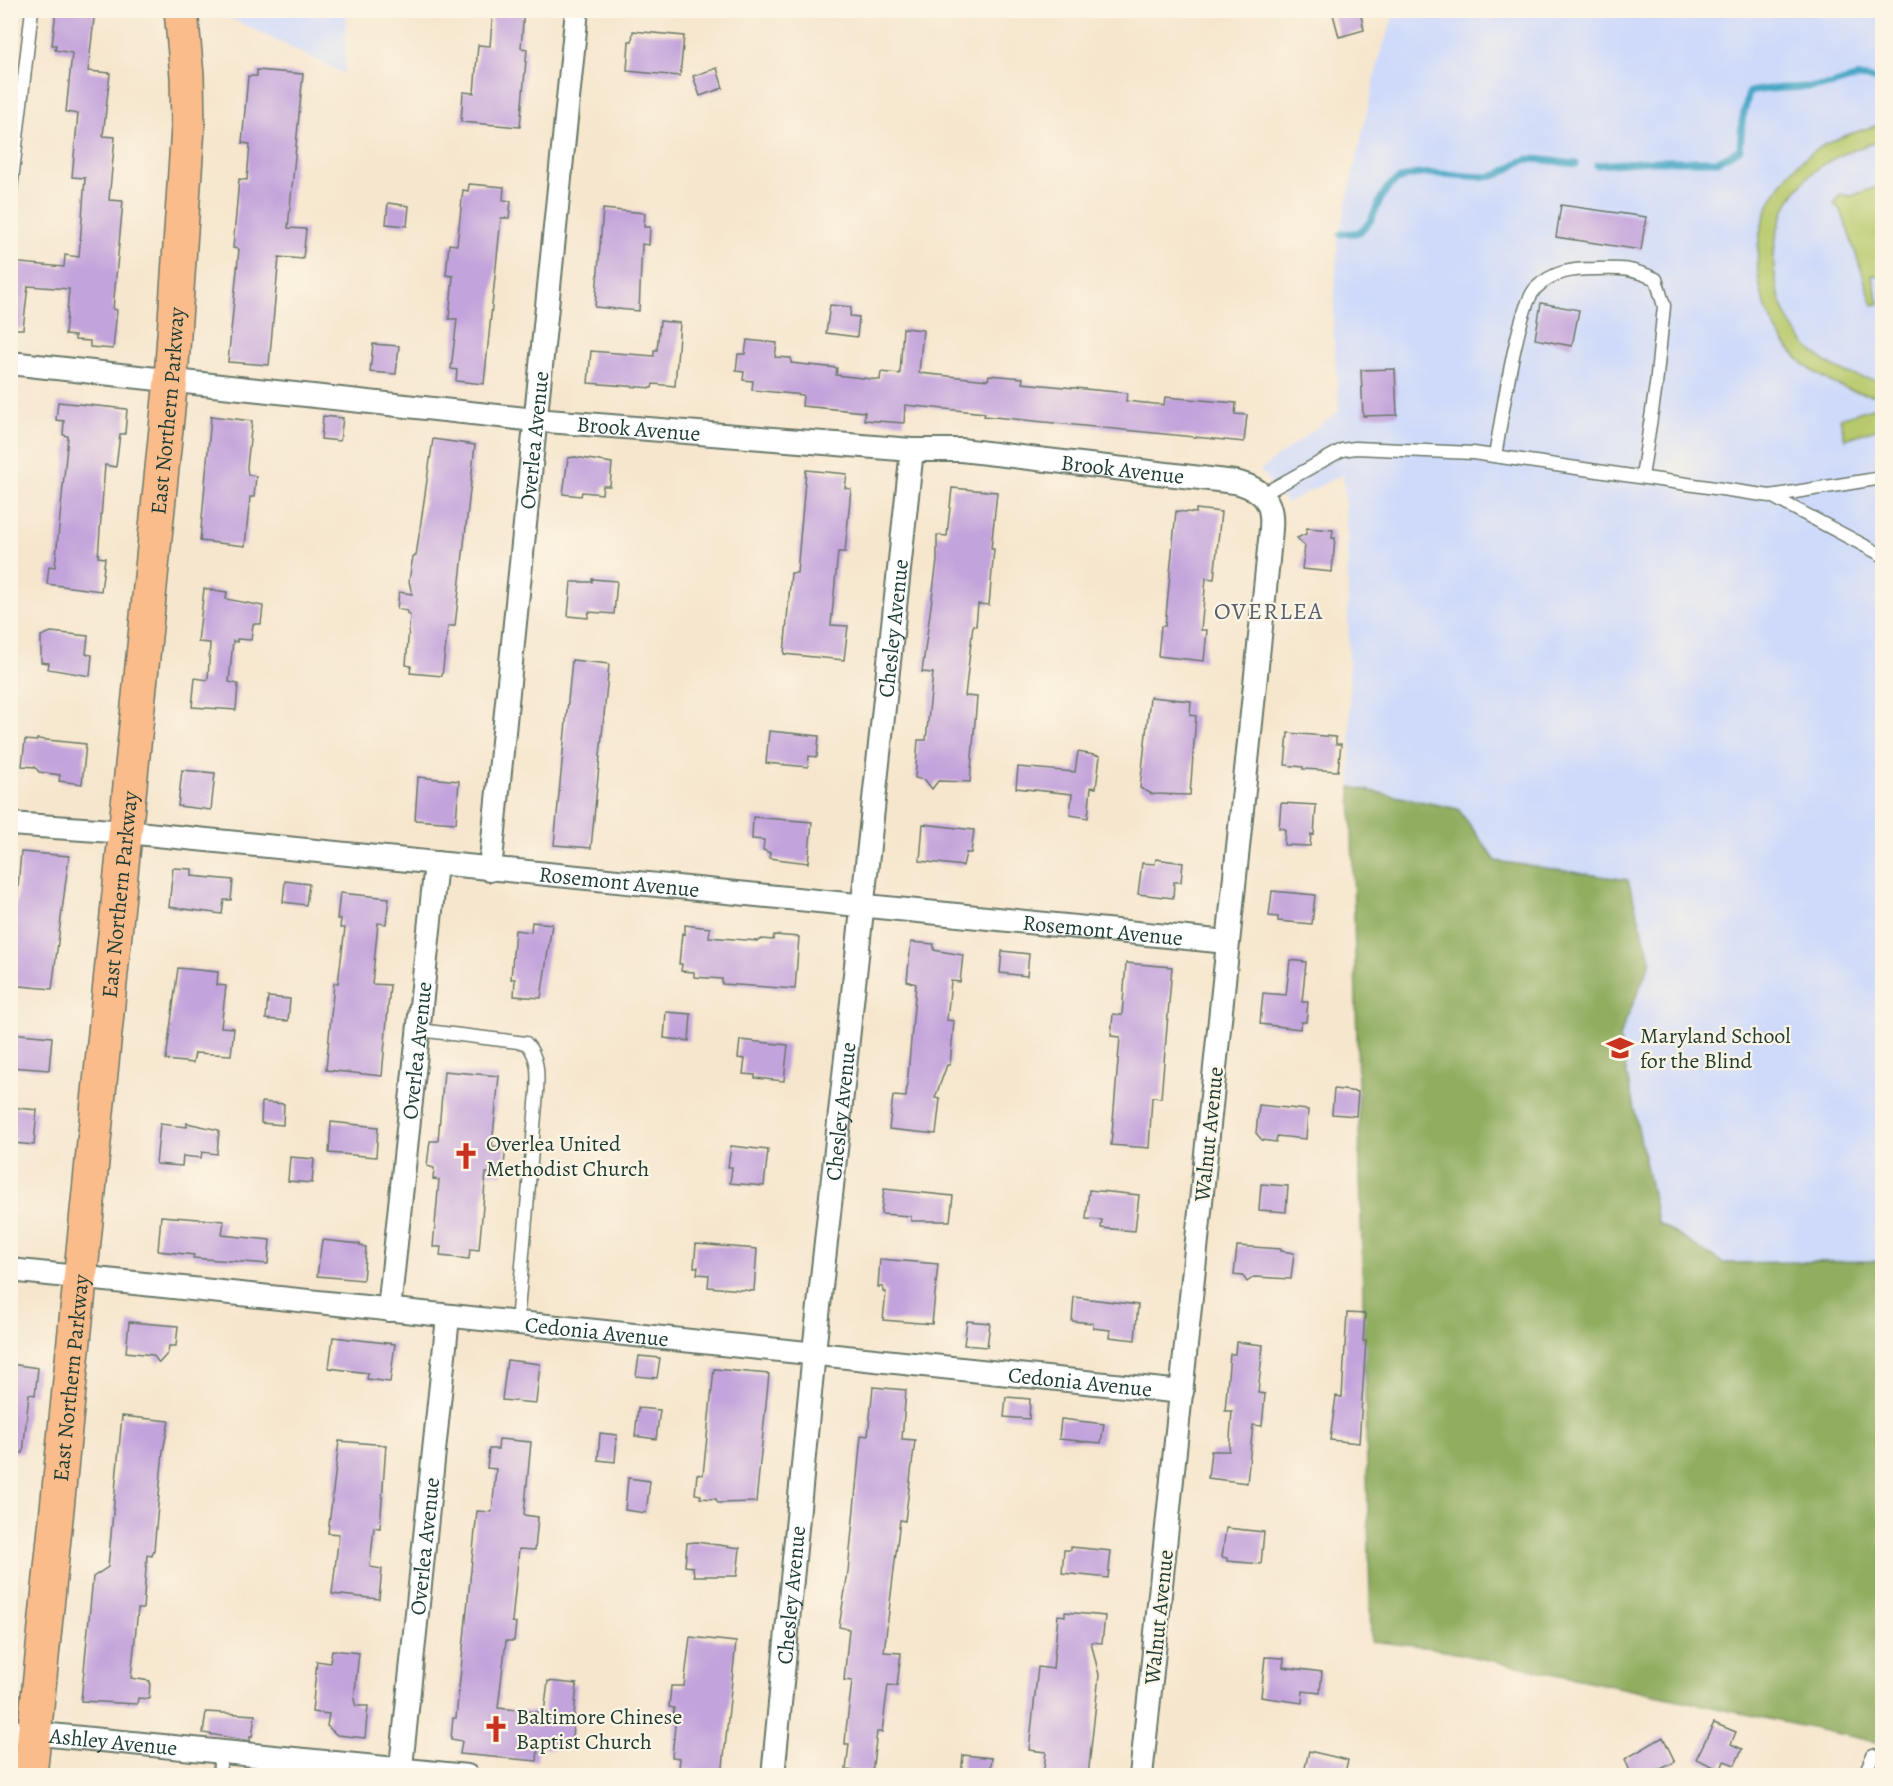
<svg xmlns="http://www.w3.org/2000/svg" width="1893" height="1786" viewBox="0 0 1893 1786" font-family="Alegreya,serif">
<rect width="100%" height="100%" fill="#fcf5e5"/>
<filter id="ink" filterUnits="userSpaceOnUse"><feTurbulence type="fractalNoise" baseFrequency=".0167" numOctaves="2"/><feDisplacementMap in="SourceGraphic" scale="12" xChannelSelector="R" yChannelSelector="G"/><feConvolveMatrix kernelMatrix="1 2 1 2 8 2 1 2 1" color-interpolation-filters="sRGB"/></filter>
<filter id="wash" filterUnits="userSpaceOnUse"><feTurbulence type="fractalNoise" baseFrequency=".008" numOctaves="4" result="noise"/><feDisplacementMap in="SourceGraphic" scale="24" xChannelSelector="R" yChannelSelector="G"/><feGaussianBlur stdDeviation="1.35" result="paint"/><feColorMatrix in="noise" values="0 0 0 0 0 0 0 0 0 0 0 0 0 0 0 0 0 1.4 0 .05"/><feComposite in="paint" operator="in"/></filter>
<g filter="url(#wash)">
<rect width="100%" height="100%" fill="#f6e6cd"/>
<path fill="#cfdafa" d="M216,11H346L345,74Z
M1395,11H1882V1743L1432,1648L1371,1641L1366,1308L1351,787L1347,538L1343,474L1286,503L1260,470L1339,411L1333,325L1338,239L1379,59Z"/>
<path fill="#b7c96c" stroke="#6b8350" stroke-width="1.5" d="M1882,124V140C1856,149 1830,156 1809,176C1738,244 1781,376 1882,380V396C1767,388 1716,246 1797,165C1821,141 1852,133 1882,124Z
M1882,185V276L1872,275L1879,304L1873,305L1841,210L1834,204L1840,194L1851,196Z
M1882,405V427L1845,439L1840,418Z"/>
<path fill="#91ad60" stroke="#58754a" stroke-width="1.5" d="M1351,787L1458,809L1496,861L1628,880L1651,961L1619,1037L1658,1223L1723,1263L1882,1261V1743L1432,1648L1371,1641Z"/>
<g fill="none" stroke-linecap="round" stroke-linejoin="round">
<path stroke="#46a7c5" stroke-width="7" d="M1597,165L1652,161H1718L1740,149L1742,121L1749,92C1774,86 1798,89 1824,86C1848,83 1854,71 1882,82
M1341,234C1347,232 1354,234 1359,232C1376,223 1377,194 1393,183C1419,164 1463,180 1493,176C1506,174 1516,160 1530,159C1545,159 1561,163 1576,164"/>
</g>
<g id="blocks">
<path fill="#c3a3db" d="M56,10H95L88,71L110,73L103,136L115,137L109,200L123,201L113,309L117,310L113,349L90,347V341L75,340V336L65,335L69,289L28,286L23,329H10V262L64,267L65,255L79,257L85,178L72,177L78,114L66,112L72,53L55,50L56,45H52Z
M493,10H524L521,48L527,49L520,127L461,122L463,92L474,93L478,45L490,46Z
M1332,10H1360L1364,30L1339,37Z
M633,31L684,36L680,76L627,71L629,41H632Z
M717,68L723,88L700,96L693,76Z
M257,70L303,74L288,228L306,229L303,259L279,257L269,365L228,362L239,249L233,248L239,179L247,180L250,144L242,143L248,76H257Z
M469,184L504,187L503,200L511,201L509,218H501L484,384L456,381L457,370L451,369L457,319H449L453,276L446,275L449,244L457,245L463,190L468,191Z
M388,203L409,206L407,226L386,224Z
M1561,205L1646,217L1641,250L1556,237Z
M603,209L645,213L644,227H650L649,245L642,244L639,311L595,307Z
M1541,303L1579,310L1572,346L1535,339Z
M830,305L851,307L850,316L859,317L857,337L826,333Z
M660,321L680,323L675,386L653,384L652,388L588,383L591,351L654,356V350H657Z
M903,328L923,330L919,373L988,380L989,375L1023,378L1022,383L1127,393L1126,401L1164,405L1165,397L1236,403L1235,414L1247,415L1244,442L984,416L985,413L905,405L904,423L864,420L865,412L802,406L803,395L752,390L753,381L743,380L744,372L736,371L738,354H745L747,340L777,343L775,357L791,358V363L837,368L836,375L880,380L881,372L900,374Z
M373,344L399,346L396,374L370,372Z
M1395,369L1397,415L1363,416L1361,370Z
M58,402L127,409L125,434H120L116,467L105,465L98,557L105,558L101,591L47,584L49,566L55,567L68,436L63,435L64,421L56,420Z
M211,416L252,421L247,467L248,475L256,476L254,497H250L245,546L200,541Z
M323,416L343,418L340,441L321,439Z
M433,439L475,445L455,626H448L442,676L410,673L411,666L406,665L410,615L407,614V611L397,609L399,592L412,594L409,581L413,556H416Z
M575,457L612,463L610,486H603L602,494L582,492L581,496L563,494L568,458Z
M806,470L847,474L845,488L851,489L845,552H838L831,625L848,626L844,660L784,654L791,573H797Z
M952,488L997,492L991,549H994L989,605L978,604L976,626L973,625L965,696L977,697L970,782L938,781L932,789L925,780L915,778L918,740H926L933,673L922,672L937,561V535L947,536Z
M1196,509L1221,512L1214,579L1206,578L1201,630H1207L1204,661L1158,656L1161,626H1165L1176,511L1196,513Z
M1307,528L1333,530L1332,538H1335L1332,572L1302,569L1305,546L1297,538L1306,534Z
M592,579L617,581L614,614L589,612L588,618L568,616L571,582H592Z
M204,589L227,592L226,599L263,606L261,624H253L251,640L237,639V642L233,641L229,682L238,684L236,710L192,707L195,678L208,680L210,643L198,642Z
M51,632L88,636L86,654L92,655L90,676L48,669L49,663L41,662V636Z
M572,660L609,664L591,848L554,845Z
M1150,697L1191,701L1190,715L1196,716L1190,795L1152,794L1140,788Z
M769,731L819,736L817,757L809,756L808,767L766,763Z
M1288,733L1336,737V744H1341L1338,771L1303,769V767L1285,765Z
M37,739L86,744L82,784L59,781L60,775L39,772L35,767L22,766L25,740L37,741Z
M1078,752L1100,756L1096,788L1091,787L1088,818L1070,815L1072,794L1016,788L1018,767L1075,772Z
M182,770L215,773L211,810L178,806Z
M418,777L459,781L456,823L415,820Z
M1281,803L1316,805L1314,835L1311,834L1310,846L1284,845L1285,829L1279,828Z
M753,817L812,822L808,863L769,858L770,853L763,850L764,840L752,839Z
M923,824L974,830L971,853H966L963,866L920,861Z
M21,852L69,856L52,989L10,985V913H13L17,899Z
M1156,859L1183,863L1181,882H1174L1173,898L1138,894L1142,863L1155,864Z
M173,868L192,869V876L233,880L231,900H224L222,914L169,907Z
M285,881L309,884L306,905L283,902Z
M1272,891L1315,895L1312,924L1278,921V917L1269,916Z
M340,893L389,898L386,924L378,923L372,984L390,985L382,1076L326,1070L334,983H338L345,928H340L341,919H337Z
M532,922L552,924L541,998L514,996L515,979H511L515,930L531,932Z
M685,925L710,928L709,937L758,941L762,939L773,940L774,935L799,937L795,989L722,984V979L694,977V972L681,971L682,964H679L682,933L685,934Z
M911,942L934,944V950L963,955L960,982L951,981L947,1020L954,1021L950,1065H947L935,1098L940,1099L936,1134L889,1129L893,1096L906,1097L916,984L907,981Z
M1002,951L1029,954L1027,976L1000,973Z
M1290,960L1306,962L1302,1002H1308L1306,1022H1301L1300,1029L1260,1024L1263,993L1286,995Z
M1126,963L1172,967L1161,1098L1152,1097L1149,1148L1111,1145L1120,1037L1111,1036L1113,1014L1122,1015Z
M178,968L218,972L217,985L226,986L221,1027L234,1028L231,1055L195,1053L193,1063L166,1060Z
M268,997L290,999L288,1021L266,1019Z
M666,1012L691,1014L689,1041L664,1038Z
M10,1033L52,1037L49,1070L10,1067Z
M740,1040L788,1045L784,1081L755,1078V1075L743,1074L745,1059L738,1058Z
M444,1071L499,1076L492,1146L506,1147L503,1174L486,1173L479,1250L470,1249L469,1259L440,1256L441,1247H433L439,1180L433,1179L434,1168L427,1166L430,1141H438Z
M1334,1089L1358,1092L1356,1116L1332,1114Z
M262,1102L284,1104L283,1125L261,1123Z
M1259,1105L1308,1110L1306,1139L1277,1136L1276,1142L1262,1140L1256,1133Z
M10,1107L37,1110L34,1145L14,1143L15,1138H10Z
M331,1122L378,1127L376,1157L329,1153Z
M187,1123L219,1130L217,1154L202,1152L201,1158L183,1156L182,1166L156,1164L160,1124L187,1127Z
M731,1146L768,1150L764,1186L730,1183L732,1167H728Z
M290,1157L314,1159L312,1183L288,1181Z
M1261,1184L1288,1186L1286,1212L1259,1210Z
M884,1189L953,1196L950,1221H911V1216L881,1214Z
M1089,1190L1139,1195L1135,1231L1101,1228L1102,1220L1086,1219Z
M161,1216L224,1221L222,1235L270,1240L268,1264L193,1258L194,1255L158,1251Z
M322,1240L360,1244V1246L366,1247L363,1280L317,1276Z
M696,1244L757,1249L754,1291L708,1287L709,1275L697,1274L698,1267H694Z
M1237,1246L1281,1249V1251L1294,1253L1291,1279L1254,1277L1247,1282L1243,1276L1234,1275Z
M880,1259L938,1264L932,1324L883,1320L886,1292H883V1287H878Z
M1074,1297L1138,1305L1135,1340L1109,1337L1110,1330L1093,1328V1323L1072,1321Z
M1347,1313L1365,1314L1363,1341H1366L1359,1443L1330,1440L1336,1396L1342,1397Z
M967,1321L990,1323L987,1347L964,1345Z
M129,1322L178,1326L176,1346H169L168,1353L159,1363L153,1355L126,1352Z
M333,1337L395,1344L390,1382L367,1379L368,1373L329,1368Z
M1236,1342L1263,1345L1258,1393L1265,1394L1263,1416L1262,1426L1253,1425L1247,1483L1208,1478L1211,1451H1229L1232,1411H1225L1230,1354H1235Z
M639,1356L660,1358L657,1378L636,1376Z
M507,1360L540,1364L536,1403L502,1400Z
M10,1364L38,1368L35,1395L29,1394L23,1453L10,1452Z
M714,1369L769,1374L756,1502L718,1503L716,1499L700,1498L701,1495L695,1494L697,1474L703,1475Z
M873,1387L906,1390L902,1439L915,1440L905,1521L900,1520L884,1652L901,1653L897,1686L888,1685L882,1732H877L872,1773L846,1770L849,1744H845L846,1730L852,1681L844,1680L849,1629L839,1627L848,1572L861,1435L868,1436Z
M1006,1397L1030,1399L1029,1419L1004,1417Z
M638,1408L660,1410L656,1439L635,1436Z
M122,1416L169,1421L163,1451L154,1550L152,1556L147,1555L143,1609H138L131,1678L150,1681L149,1699L138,1698L137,1704L81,1701L93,1577L108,1567Z
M1061,1419L1104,1424L1101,1443L1059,1439Z
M600,1433L617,1435L615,1462L598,1460Z
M499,1439L531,1442L524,1515L538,1517L535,1550L519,1549L512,1622L516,1623L514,1641H506L498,1708L544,1713L548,1681L577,1684L571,1747L562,1746V1750L538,1747L537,1761L460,1754L462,1741L451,1739L453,1718H456L477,1511L492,1512L496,1469L487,1468L489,1449H498Z
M339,1441L386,1445L380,1528L374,1527L370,1567L382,1569L379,1599L332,1594L339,1534L328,1533Z
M628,1478L650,1481L646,1513L625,1510Z
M1226,1528L1264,1532L1261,1564L1227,1561V1558L1222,1557Z
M696,1542L740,1548L737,1576H694L693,1567L685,1566L687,1543Z
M1071,1547L1111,1551L1108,1578L1062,1573L1064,1550H1071Z
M1065,1612L1105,1616L1102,1643L1091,1642L1099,1675L1088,1776H1043L1046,1752L1029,1750L1038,1667L1053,1669L1058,1615L1065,1616Z
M690,1637L736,1642L722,1776H690L691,1770L679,1769L680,1758L672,1757L676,1715H673L674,1708L669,1707L671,1686H684Z
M332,1650L359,1653L354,1700L356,1706H368L365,1738L337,1735L327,1726L329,1714L312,1712L317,1661L330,1663Z
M1265,1657L1284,1658L1283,1667L1322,1672L1320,1693L1303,1691L1302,1703L1261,1697Z
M206,1712L255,1715L252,1737L250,1736V1741L203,1733Z
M1714,1723L1736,1732L1731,1744L1742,1749L1735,1765L1724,1761L1721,1770L1696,1759Z
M1663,1737L1675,1762L1647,1776H1632L1625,1759Z
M1309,1751L1348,1760L1344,1776H1303Z
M963,1755L992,1758L990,1776H961Z"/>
</g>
</g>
<g filter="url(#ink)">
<use href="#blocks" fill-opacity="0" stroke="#6a786a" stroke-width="1.5"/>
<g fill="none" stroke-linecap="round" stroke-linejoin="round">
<defs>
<path id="service" d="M10,197L32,10
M1495,456C1501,424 1517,307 1536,288C1554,271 1572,269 1595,269C1623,268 1630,268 1656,279L1664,306L1656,385L1642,477
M1263,494L1342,450L1355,448L1473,453L1770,496L1882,478
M1771,496L1882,555
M419,1030L526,1043C539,1057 538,1075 537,1092L517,1323
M219,1776L221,1752
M1864,1776L1873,1755"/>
<g id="minor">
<path id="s1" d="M10,363L535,420L912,450H961L1235,482C1282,493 1271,521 1268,560L1141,1776"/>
<path id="s2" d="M10,824L127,832L1227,942"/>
<path id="s3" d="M490,870L577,10"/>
<path id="s4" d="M10,1270L1182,1392"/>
<path id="s5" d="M389,1310L436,863"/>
<path id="s6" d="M10,1731L467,1776"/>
<path id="s7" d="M400,1776L448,1317"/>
<path id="s8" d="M773,1776L814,1352L912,450"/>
</g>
<g id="primary">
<path id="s9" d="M30,1776L171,379L188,127L187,76L181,10"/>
</g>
</defs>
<use href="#service" stroke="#6a786a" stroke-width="15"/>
<use href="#minor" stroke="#6a786a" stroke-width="26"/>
<use href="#primary" stroke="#6a786a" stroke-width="36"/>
<use href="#service" stroke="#fff" stroke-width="12"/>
<use href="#minor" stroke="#fff" stroke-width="22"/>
<use href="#primary" stroke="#fabc8b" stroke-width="33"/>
</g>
</g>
<defs>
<symbol id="school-bare" viewBox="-9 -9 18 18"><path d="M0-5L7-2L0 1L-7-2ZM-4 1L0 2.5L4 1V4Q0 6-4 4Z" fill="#c8321e" stroke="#fcf5e5" stroke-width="2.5" paint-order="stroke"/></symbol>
<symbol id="church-bare" viewBox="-9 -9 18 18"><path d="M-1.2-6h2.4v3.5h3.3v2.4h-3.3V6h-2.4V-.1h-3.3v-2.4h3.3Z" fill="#c8321e" stroke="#fcf5e5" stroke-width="2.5" paint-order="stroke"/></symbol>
</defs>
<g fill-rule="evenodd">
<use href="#school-bare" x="1601" y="1029" width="38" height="38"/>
<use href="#church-bare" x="447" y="1137" width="38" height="38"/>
<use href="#church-bare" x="477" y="1710" width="38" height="38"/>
</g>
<g text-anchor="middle" stroke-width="4.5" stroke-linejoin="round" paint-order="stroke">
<g font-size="22" fill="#1f3d34" stroke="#fcf5e5">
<text dy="8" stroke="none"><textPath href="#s9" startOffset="1372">East Northern Parkway</textPath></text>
<text dy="8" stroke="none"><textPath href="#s1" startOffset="632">Brook Avenue</textPath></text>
<text dy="8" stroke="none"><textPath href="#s3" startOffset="432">Overlea Avenue</textPath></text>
<text dy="8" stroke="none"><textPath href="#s1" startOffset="1118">Brook Avenue</textPath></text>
<text dy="8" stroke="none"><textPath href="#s8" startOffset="1154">Chesley Avenue</textPath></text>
<text dy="8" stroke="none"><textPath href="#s2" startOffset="612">Rosemont Avenue</textPath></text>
<text dy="8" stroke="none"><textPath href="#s9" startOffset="886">East Northern Parkway</textPath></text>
<text dy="8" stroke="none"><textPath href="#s2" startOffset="1098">Rosemont Avenue</textPath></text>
<text dy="8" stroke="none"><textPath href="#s5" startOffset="261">Overlea Avenue</textPath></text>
<text dy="8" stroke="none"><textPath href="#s8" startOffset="668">Chesley Avenue</textPath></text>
<text transform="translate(1208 1134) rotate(-84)" y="8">Walnut Avenue</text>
<text dy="8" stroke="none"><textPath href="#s4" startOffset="590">Cedonia Avenue</textPath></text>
<text dy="8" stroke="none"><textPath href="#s9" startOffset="400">East Northern Parkway</textPath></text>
<text dy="8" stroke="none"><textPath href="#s4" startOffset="1076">Cedonia Avenue</textPath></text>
<text dy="8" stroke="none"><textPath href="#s7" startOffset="231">Overlea Avenue</textPath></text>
<text dy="8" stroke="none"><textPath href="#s8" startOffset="182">Chesley Avenue</textPath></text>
<text transform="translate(1158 1617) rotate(-84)" y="8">Walnut Avenue</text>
<text dy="8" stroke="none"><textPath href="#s6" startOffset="104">Ashley Avenue</textPath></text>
</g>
<g font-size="22" fill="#1f3d34" stroke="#fcf5e5" text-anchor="start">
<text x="1640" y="1043">Maryland School<tspan x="1640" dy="25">for the Blind</tspan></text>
<text x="486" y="1151">Overlea United<tspan x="486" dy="25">Methodist Church</tspan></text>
<text x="516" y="1724">Baltimore Chinese<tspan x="516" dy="25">Baptist Church</tspan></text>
</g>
<g font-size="24" letter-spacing="1.5" fill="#58616e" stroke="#fcf5e5">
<text x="1269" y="619">OVERLEA</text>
</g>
</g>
<rect width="1893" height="1786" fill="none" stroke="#fcf5e5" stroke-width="36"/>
</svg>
